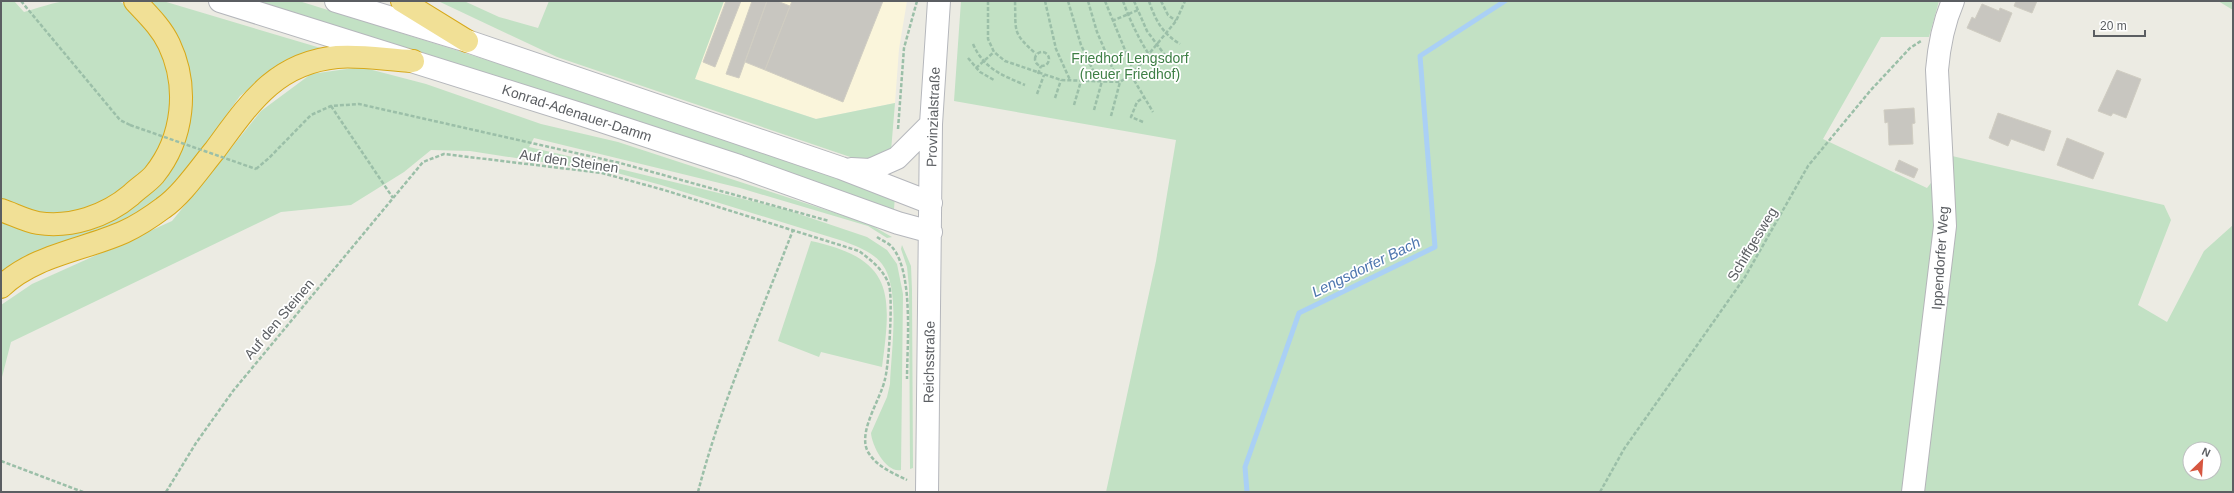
<svg xmlns="http://www.w3.org/2000/svg" width="2234" height="493" viewBox="0 0 2234 493" font-family="Arial,sans-serif">
<rect width="100%" height="100%" fill="#ecebe3"/>
<path fill="#faf5db" d="M724,1H907L899,49L895,103L816,119L695,79Z"/>
<path fill="#c2e1c4" fill-rule="evenodd" d="M1,1H14L24,12C38,8 54,2 68,1C78,0 89,1 99,1C105,1 111,0 117,1C127,3 136,16 142,23C192,81 173,165 106,200C92,207 76,213 60,214C39,214 21,207 1,200Z
M149,1H163L324,49L287,59L240,96L188,168L154,203L135,216L1,275V221H107L187,119Z
M251,1H299L331,11L560,83L895,196L894,209H888L461,65Z
M438,1H464L499,17L538,28L549,1H724L695,79L816,119L895,103L891,151L878,157L859,160L557,57Z
M961,1H1939L1929,37H1881L1823,139L1927,188L1952,156L2164,205L2171,220L2138,305L2167,322L2204,251L2233,225V492H1106L1156,261L1176,140L954,101ZM2190,449H2214V473H2190Z
M2218,1H2233V10Z
M361,67L426,84L541,124L618,142L869,224L892,237L887,238L868,226L740,188L534,138L529,147L607,165L608,167L594,170L470,151L431,150L404,172L351,205L281,212L11,342L1,381V305L32,284L172,221L261,111L311,74Z
M620,169L784,209L867,237L887,250L897,264L903,294L901,470C886,473 872,446 871,433L887,397L890,384C891,353 901,288 882,264C873,252 856,246 843,241L661,185L617,173L616,171Z
M811,241C894,259 892,293 882,367L821,352L819,357L778,341Z
M902,245L911,266L912,290L913,468L910,469L909,287L907,267L901,249Z"/>
<g fill="none" stroke-linecap="round" stroke-linejoin="round">
<path stroke="#aad0f5" stroke-width="5" d="M1247,492L1245,467L1299,313L1435,247L1420,56L1505,1"/>
</g>
<path fill="#c8c6c0" stroke="#d0cdc2" d="M726,1H741L715,67L703,62Z
M752,1H767L739,78L726,74Z
M767,1H777L790,6L765,70L745,62Z
M792,1H883L843,102L765,70Z
M2016,1H2037L2032,13L2014,6Z
M1982,4L1999,11L2000,8L2012,13L2000,42L1967,28L1972,17L1975,19Z
M2117,70L2141,79L2126,118L2113,113L2111,116L2098,111Z
M1914,108L1915,123L1912,124L1913,144L1889,145L1888,122L1885,123L1884,110Z
M1998,113L2051,131L2044,151L2011,139L2008,146L1989,138Z
M2067,138L2104,153L2093,179L2057,165Z
M1899,160L1918,169L1914,178L1895,170Z"/>
<g fill="none" stroke-linecap="round" stroke-linejoin="round">
<defs>
<path id="tertiary" d="M1913,492L1945,226L1937,70C1939,46 1943,24 1953,1"/>
<path id="secondary" d="M220,1L580,114L739,166L898,223L931,232
M336,1L467,41L841,168L931,203
M851,169L870,170L897,158L931,124
M927,492L931,124L939,1"/>
<path id="motorway" d="M402,1L467,41
M1,210C13,214 26,221 38,223C71,228 106,216 131,195C138,188 148,182 154,175C184,138 189,86 169,44C161,27 147,14 135,1
M1,287C34,255 84,250 124,232C137,226 151,217 163,208C182,195 200,168 215,150C249,104 275,63 337,57C362,55 388,60 413,61"/>
</defs>
<use href="#tertiary" stroke="#b4b5b9" stroke-width="24"/>
<use href="#secondary" stroke="#b5b7bc" stroke-width="24"/>
<use href="#motorway" stroke="#d7a819" stroke-width="24"/>
<path stroke="#9bbfa8" stroke-width="2.5" stroke-dasharray="4 2" stroke-linecap="butt" d="M21,1L120,120L130,125
M988,1V39L994,52L1005,61L1061,80L1120,82L1134,72
M1015,1C1016,33 1012,32 1036,54
M1045,1L1056,49L1070,80
M1068,1L1081,45L1098,81
M1088,1L1097,32L1118,81
M1105,1L1134,72L1176,21L1185,1
M1123,1C1133,29 1146,53 1165,77
M1134,1L1147,31L1170,62
M1149,1C1155,20 1163,34 1180,44
M1161,1L1168,15L1176,21
M1112,21L1138,10
M973,44C984,69 1002,75 1025,85
M1035 59a7 7 0 1 1 14 0a7 7 0 1 1-14 0Z
M968,58L980,72L994,80
M976,68L994,52
M1038,74L1041,66
M1131,75L1153,112
M1037,94L1044,75
M1055,98L1061,80
M1074,105L1081,81
M331,106L393,198
M1094,110L1102,81
M1111,116L1120,82
M1143,122L1131,117L1137,102L1144,97
M898,129L904,48L917,1
M256,169L269,158L311,115L331,106L359,104L620,163L829,221
M603,173L619,164
M877,237C881,240 889,243 892,247C914,272 907,346 907,379
M1,461L83,492
M166,492L196,443L233,391L423,162L444,154L602,173L664,190L859,251C871,260 884,270 889,285C893,299 889,364 885,379C881,399 857,432 868,452C877,467 893,473 907,480
M698,492C721,403 760,316 793,230
M1600,492L1624,449L1745,277L1808,166L1870,91L1910,48L1921,41"/>
<use href="#tertiary" stroke="#fff" stroke-width="22"/>
<use href="#secondary" stroke="#fff" stroke-width="22"/>
<use href="#motorway" stroke="#f1e096" stroke-width="22"/>
<path stroke="#9bbfa8" stroke-width="2.5" stroke-dasharray="4 2" stroke-linecap="butt" d="M130,125L256,169"/>
</g>
<g text-anchor="middle" stroke-width="3.5" stroke-linejoin="round" paint-order="stroke">
<g font-size="14" fill="#3e7f45" stroke="#fff">
<text x="1130" y="63">Friedhof Lengsdorf<tspan x="1130" dy="16">(neuer Friedhof)</tspan></text>
</g>
<g font-size="14" fill="#5b5e62" stroke="#fff">
<text transform="translate(577 113) rotate(18)" y="5">Konrad-Adenauer-Damm</text>
<text transform="translate(933 117) rotate(-88)" y="5">Provinzialstraße</text>
<text transform="translate(569 161) rotate(8)" y="5">Auf den Steinen</text>
<text transform="translate(1752 244) rotate(-59)" y="5">Schiffgesweg</text>
<text transform="translate(1940 258) rotate(-86)" y="5">Ippendorfer Weg</text>
<text transform="translate(279 319) rotate(-50)" y="5">Auf den Steinen</text>
<text transform="translate(929 362) rotate(-89)" y="5">Reichsstraße</text>
</g>
<g font-size="15" font-style="italic" fill="#4d76ae" stroke="#fff">
<text transform="translate(1366 267) rotate(-26)" y="5">Lengsdorfer Bach</text>
</g>
</g>
<rect width="2234" height="493" fill="none" stroke="#5b5e62" stroke-width="4"/>
<g transform="translate(2202 461) rotate(25)"><circle r="19" fill="#ffffff" stroke="#bdbfc0"/>
<path d="M0-3L7 15L0 10L-7 15Z" fill="#d65640"/>
<text y="-6" font-size="11" font-weight="bold" text-anchor="middle" fill="#5b5e62">N</text>
</g>
<path d="M2094 30v6h51v-6" fill="none" stroke="#5b5e62" stroke-width="2"/>
<text x="2100" y="30" font-size="12" fill="#5b5e62" stroke="#ffffff" stroke-width="3" paint-order="stroke">20 m</text>
</svg>
